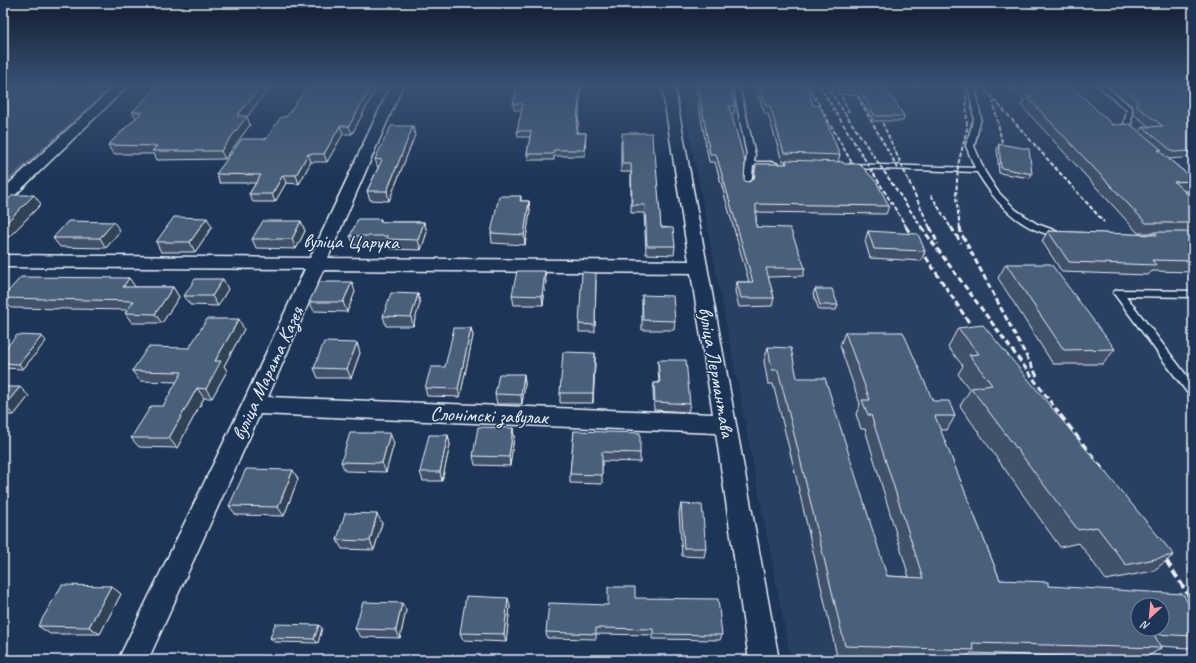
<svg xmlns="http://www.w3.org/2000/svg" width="1196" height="663" viewBox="0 0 1196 663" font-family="Caveat,sans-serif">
<rect width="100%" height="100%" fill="#1d3557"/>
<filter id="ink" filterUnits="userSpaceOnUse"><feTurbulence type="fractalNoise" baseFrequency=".025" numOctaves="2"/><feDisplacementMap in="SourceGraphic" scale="8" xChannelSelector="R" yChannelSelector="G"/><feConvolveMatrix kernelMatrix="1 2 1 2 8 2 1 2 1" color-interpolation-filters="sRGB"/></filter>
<g filter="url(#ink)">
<path fill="#2a4162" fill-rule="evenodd" d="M680,85H1172L1193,100V660H791ZM1138,605H1162V629H1138Z"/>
<path fill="#374d6c" stroke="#909fb2" d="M3,88L109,89L3,185Z"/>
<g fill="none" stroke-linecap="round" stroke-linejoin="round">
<defs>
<path id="lane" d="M733,85H739L755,155L754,162H774L778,164L774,166H753L751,187L747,189L743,187L747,155Z
M972,85H980L975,88L981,118L974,146L985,172L998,192L1016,210L1037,224L1062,233L1063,235L1062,237C1057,238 1052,236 1047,234C1015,225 994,200 977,172L850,168L846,166L850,164L975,168L966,146L974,118L969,87Z
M1097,85H1104L1132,108L1131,130L1136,135L1135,137H1129L1123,130L1127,110Z
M1118,290L1193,291V297L1126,296L1193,384V396L1189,395L1115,295L1113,293L1115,291Z"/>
<path id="street" d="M116,85H129L9,201L3,203V189Z
M391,85H403L328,258L689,261L662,85H674L779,660H749L716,433L260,414L148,660H118L242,405L305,269L3,267V255L310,258ZM323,270L691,273L713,414L268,397Z"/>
<path id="secondary" d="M1185,85H1193V89L1187,88Z"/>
</defs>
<use href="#lane" stroke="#e8f1f8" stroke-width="3"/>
<use href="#street" stroke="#e8f1f8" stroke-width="3"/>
<use href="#secondary" stroke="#e8f1f8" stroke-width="3"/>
<use href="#lane" fill="#1d3557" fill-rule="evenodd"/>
<use href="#street" fill="#1d3557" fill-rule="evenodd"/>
<use href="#secondary" fill="#1d3557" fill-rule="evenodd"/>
<path stroke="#e8f1f8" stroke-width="2" stroke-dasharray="4.5 2" stroke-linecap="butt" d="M808,85L852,163L860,172
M819,85L907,228
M826,85L922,228
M836,85L849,112
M851,85L899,170
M981,85L1104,222
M993,100L1002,142
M877,111L930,228
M931,195L951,228
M960,228L956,197L958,165L967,129L966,85"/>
<path stroke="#e8f1f8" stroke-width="3" stroke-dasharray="6 3" stroke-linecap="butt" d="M906,227L970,324
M921,227L1061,416
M930,227L938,244
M951,227L961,243
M960,227L961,233L1038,378"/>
<path stroke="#e8f1f8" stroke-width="4" stroke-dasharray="8 4" stroke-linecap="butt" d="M1060,415L1105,473
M1160,551L1193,602"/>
</g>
<path fill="#3f5169" stroke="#e8f1f8" d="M160,85H271L247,117L250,125L225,159L157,160L154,154H113L108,145L136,118L132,112Z
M378,85L352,134H343L327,162H311L299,184L286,183L275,202H253L249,194L256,183H220L216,174L266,139L286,117Z
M518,85H581L577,133H586L585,156H554V160H528L527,154L530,137H518L517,131L522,110H514L513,104Z
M695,85H728L735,106L734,114H731L744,181L749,182L753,179L756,164H785L786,161H782L768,114H765L754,85H807L813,105L840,155L838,161L844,164L889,206L886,214L756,212V227L805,268L803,276L768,277L774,298L772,306L739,307L735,291L737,282H749L715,162H709Z
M833,85H918V86H884L904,116L903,121H874L858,95L838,94Z
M1009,85H1070L1113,125L1140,132L1143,127H1150L1133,114V107L1108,86L1109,85H1177L1193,96V157L1169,159L1193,179V185L1188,191H1184L1193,199V272L1152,271L1148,275L1062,272L1042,241L1048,231L1152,235L1154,233H1138L1021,105L1024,101Z
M415,135L389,201L370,200L367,191L378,168L375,159Z
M621,141L653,152L661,227L675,246L674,255L646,254L644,213H631V172H621Z
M999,144L1032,174L1030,178L999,173L997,149Z
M521,196V201H529L530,211L525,245L492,243L491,233Z
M3,204H41L9,237H3Z
M381,219V222H424L427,232L421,250L390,249L389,246L354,245L350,236Z
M301,221L305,231L296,249L256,248L252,239Z
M212,227L195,252H161L156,242Z
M120,231L106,248L60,247L53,238Z
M868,231L925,251L921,261L870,258L865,241Z
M1006,264L1115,349L1103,364H1053L998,278Z
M129,278L135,287H173L179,297L162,323H132L125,313L128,310L11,308L3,299V297Z
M596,280L595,332H579V324Z
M546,281L543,305H514L512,295Z
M228,289L218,306L190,305L184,296Z
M815,289L838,305L836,310H819L813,294Z
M355,292L347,312L314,311L309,302Z
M418,294L420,303L413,326H386L383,316Z
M642,295L675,321L674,330H642Z
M471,328L473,336L460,397L427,396L425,388L445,367Z
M958,328L1174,555L1153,571L1106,580L1079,543L1060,547L960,406L970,390L958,374L963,366L948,347Z
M244,329L224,366L227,371L212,398H204L177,448L139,447L131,438L163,406L177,382L140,381L132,371L189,348Z
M845,332L933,401L955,416L947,430H940L1000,580L1048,586L1193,636V645L1188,648L1160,646L1161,648L1144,659L971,653L963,660L837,656L793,464L773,384H768L764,361L768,347L797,378L887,576L909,577L865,429H861L856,414L860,404L840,346Z
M46,341L23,369L3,368V351Z
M357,343L360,353L351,378H318L314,368Z
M658,360L690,404L688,412L654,410L653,391L654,383H659L658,368Z
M595,362L593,403H560V393Z
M524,374L525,384L522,404H497L495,394Z
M3,387L29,396L14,415H3Z
M513,428L514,437L510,466L475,465L473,456Z
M574,431L640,453V462L602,461V484L570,483V474Z
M448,435L450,445L442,481H423L420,472Z
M394,443L386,472L345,471L341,462Z
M298,479L284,516L236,515L229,506Z
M681,504L706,548L704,557L682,556L679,513Z
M382,523L374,550L342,549L337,540Z
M1193,542V549L1190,545Z
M111,586L121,594L100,634H50L38,626Z
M635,598L722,635L720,640L652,639V635L596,634V639L547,638L546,632L608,605Z
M510,606L506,642L463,640L460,633Z
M406,610L400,638L361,637L355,629Z
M322,628L318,643L274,642L270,638Z"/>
<path fill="#334255" stroke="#e8f1f8" d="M262,85H271L247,117L250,125L225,159L221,151L237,116Z
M372,85H378L352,134L349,126Z
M580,85H581L577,139L576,133Z
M340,126L343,134L327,162L324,154Z
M413,126L415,135L389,201L387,191Z
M308,154L311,162L299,184L296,175Z
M283,175L286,183L275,202L272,194Z
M34,195L41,204L9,237L3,230V226Z
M529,201L530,211L525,245L524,235Z
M207,218L212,227L195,252L190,242Z
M301,221L305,231L296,249L292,239Z
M114,222L120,231L106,248L100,238Z
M424,222L427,232L421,250L418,240Z
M545,271L546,281L543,305L542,296Z
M129,278L136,288L123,287Z
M223,279L228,289L218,306L212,296Z
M352,282L355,292L347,312L343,302Z
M173,287L179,297L162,323L155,314Z
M418,294L420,303L413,326L411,317Z
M239,319L244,329L224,366L227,371L212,398L206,389L215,361Z
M471,328L473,336L460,397L458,389Z
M42,336L46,341L23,369L19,364Z
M357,343L360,353L351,378L347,369Z
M595,353V362L593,403V393Z
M524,374L525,384L522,404L521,395Z
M20,387L29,396L14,415L4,406Z
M197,388L204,398L177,448L169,438Z
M513,428L514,437L510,466L509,457Z
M390,433L394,443L386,472L382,463Z
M448,435L450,445L442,481L440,472Z
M293,470L298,479L284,516L278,507Z
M377,514L382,523L374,550L370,541Z
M111,586L121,594L100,634L89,627Z
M508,598L510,606L506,642L504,634Z
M402,603L406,610L400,638L396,630Z
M319,625L322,628L318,643L314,639Z"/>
<path fill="#495e7a" stroke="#e8f1f8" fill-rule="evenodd" d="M160,85H262L237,116H247L221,151H152L157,146L108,145L142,112H132Z
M309,85H372L349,126H340L324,154H308L296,175H283L272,194H249L261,175L216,174L242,139H266L281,117H286Z
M518,85H580L576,133H586L584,150H554L553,154H527L531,131H517L523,104H513Z
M698,85H728L735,106H729L745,162L744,181L749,182L754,179L756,164H787L786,160L843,162L844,164H860L877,183L889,206L756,204V227L790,228L805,268H766L774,298H741L737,282H753L716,154H710Z
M758,85H807L813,105L820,106L840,155L784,153L770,106H766Z
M836,85H884L904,116H875L860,90H839Z
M1022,85H1070L1113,125L1130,124L1162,150H1158L1193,179V181L1174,182L1193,199V223H1146L1026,96H1033Z
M1118,85H1177L1193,96V98H1187L1193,102V123H1191L1193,124V151L1173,152L1143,127L1163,126L1137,107V100Z
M391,126H413L387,191H367L382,160L375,159Z
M622,133H652L653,152H655L661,227L673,228L675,246H647L645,205H632L631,164H622Z
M999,144L1029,149L1032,174L1001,168Z
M13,195H34L3,226V204Z
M499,196H521L520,201H529L524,235L491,233Z
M174,217L207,218L190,242H156Z
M358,219H381L380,222H424L418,240L387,239L388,236H350Z
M68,221L114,222L100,238H53Z
M263,221H301L292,239H252Z
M868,231L918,234L925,251L874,249Z
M1048,231L1157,235L1154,232H1193V261L1152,260L1156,265L1069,262Z
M1006,264H1051L1115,349L1064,350Z
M517,271H545L542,296L512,295Z
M582,272L596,273L595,325L579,324Z
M21,277L129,278L123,287H173L155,314L125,313L134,301L3,298V297Z
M195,279H223L212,296H184Z
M319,282H352L343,302H309Z
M815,289H832L838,305H820Z
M391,293L418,294L411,317L383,316Z
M642,295L673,296L675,321L643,320Z
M207,319H239L215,361H221L206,389L197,388L169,438H131L151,406H163L182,372L132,371L148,347L189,348Z
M983,325L1174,555L1126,565L1097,527L1078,530L971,388L992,385L969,355L979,354L958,328Z
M454,328H471L458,389L425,388L431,367H445Z
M845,332H903L933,401H949L955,416H935L1000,580L1048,582V586L1183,594L1193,612V636L1154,634L1161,648L972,643L974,650L845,646L798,450L778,370H772L768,347L791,348L797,378H825L887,576L923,578L871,415H868L862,400H870ZM1138,605H1162V629H1138Z
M17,335L42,336L19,364L3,363V351Z
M324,342L357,343L347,369L314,368Z
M563,352L595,353L593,393H560Z
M658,360H686L690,404L655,402L654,383H660Z
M499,374H524L521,395L495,394Z
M3,387H20L4,406H3Z
M478,427L513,428L509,457L473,456Z
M574,431L640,433V453L602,452V475L570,474Z
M350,433H390L382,463L341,462Z
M429,435H448L440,472H420Z
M246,469L293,470L278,507L229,506Z
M681,504L702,505L706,548H684Z
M345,513L377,514L370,541L337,540Z
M62,585L111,586L89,627L38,626Z
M608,587H635V598L718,599L722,635L653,634V629L596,628V634L546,632L549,603L608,605Z
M466,596L508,598L504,634L460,633Z
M363,602L402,603L396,630L355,629Z
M275,624L319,625L314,639L270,638Z"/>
</g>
<linearGradient id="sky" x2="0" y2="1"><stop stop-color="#101d30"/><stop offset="0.48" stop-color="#3a5174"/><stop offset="1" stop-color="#3a5174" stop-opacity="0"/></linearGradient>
<rect width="1196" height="178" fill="url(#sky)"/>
<g text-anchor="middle" stroke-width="3" stroke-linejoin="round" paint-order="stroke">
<g font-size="20" fill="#e8f1f8" stroke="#1d3557">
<text transform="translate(351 241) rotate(1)" y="7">вуліца Царука</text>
<text transform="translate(717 372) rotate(80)" y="7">вуліца Лермантава</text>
<text transform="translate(267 373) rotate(-65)" y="7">вуліца Марата Казея</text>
<text transform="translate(489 415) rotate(2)" y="7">Слонімскі завулак</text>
</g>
</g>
<rect width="1196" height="663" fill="none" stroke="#1d3557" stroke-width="16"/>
<rect x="8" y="8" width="1180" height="647" fill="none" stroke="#e8f1f8" stroke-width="1.5" filter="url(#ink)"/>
<g transform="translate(1150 617) rotate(206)"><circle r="19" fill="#1d3557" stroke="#6e8097"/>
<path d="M0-3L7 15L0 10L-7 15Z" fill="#ff9aa2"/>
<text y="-6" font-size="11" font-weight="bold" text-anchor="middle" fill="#e8f1f8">N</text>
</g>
</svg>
